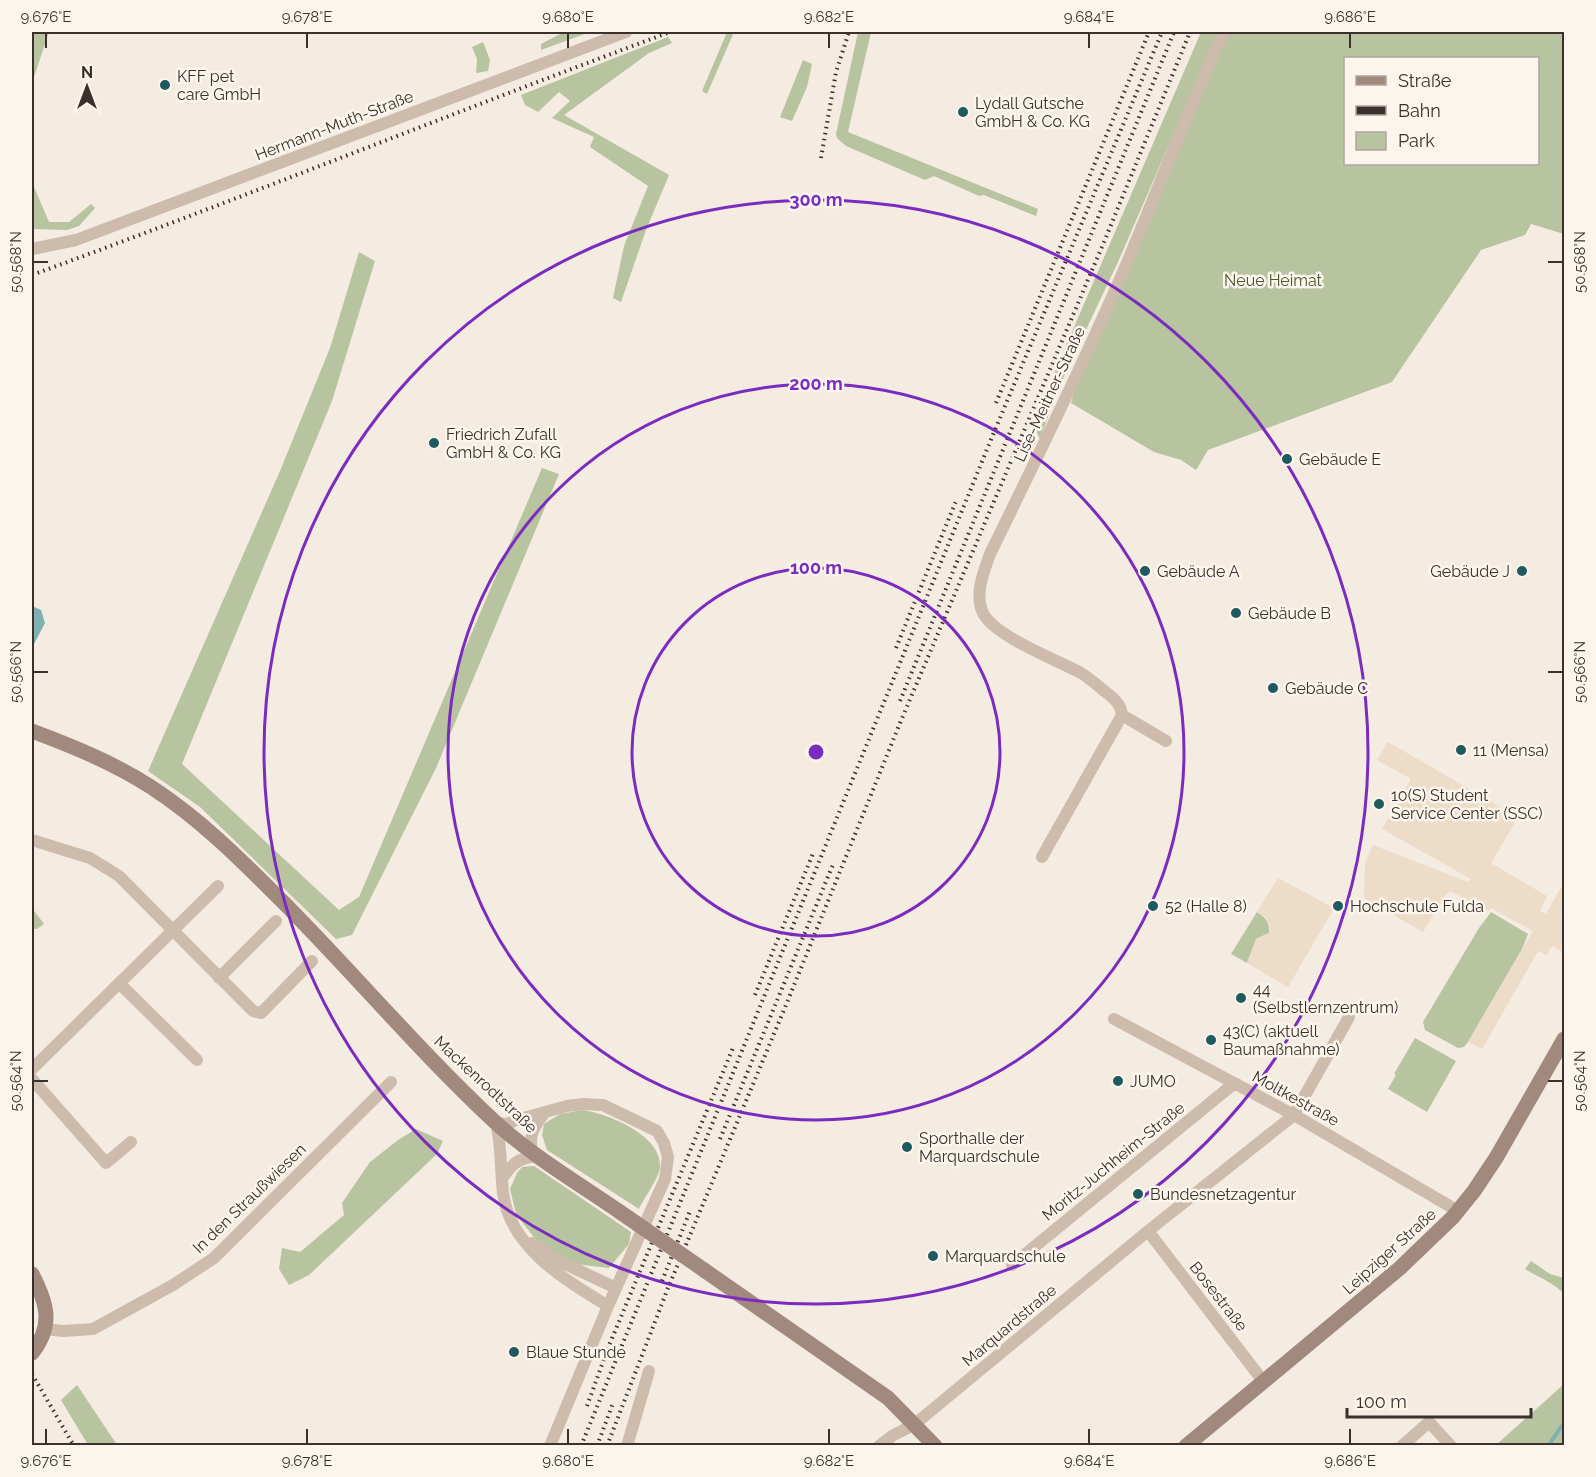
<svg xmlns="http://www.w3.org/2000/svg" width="1596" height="1477" viewBox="0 0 1596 1477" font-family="Raleway,sans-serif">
<rect width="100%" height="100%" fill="#f4ebe1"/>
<path fill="#b8c4a0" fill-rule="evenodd" d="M32,32H49L32,83Z
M564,32H590L541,50V44Z
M727,32H734L707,94L702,91Z
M858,32H871L848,132L1038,209L1036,216L984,195L979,196L934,176L925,180L846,146L837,138L836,134Z
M1201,32H1218L1118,262L1059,387L1040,439L1036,431L1053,376Z
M1229,32H1564V234L1531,224L1525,235L1481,250L1392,382L1208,450L1196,470L1181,460L1154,452L1071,403L1076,386ZM1346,58H1538V164H1346Z
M668,37L672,43L649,53L564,115L669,175L646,230L621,302L613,298L624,246L648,186L590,147L594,137L552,118L570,101L559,92L538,112L525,105L521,95Z
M483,42L490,60L488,71L476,73L477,59L472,47Z
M803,60L812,64L807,87L792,121L780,117Z
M32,182L49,222H69L91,204L95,208L79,226L67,230L32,229Z
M359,252L375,261L332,401L182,764L339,910L359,897L542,468L559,474L436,768L352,935L336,939L200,807L148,771L280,471L330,348Z
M32,908L44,924L37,929H32Z
M1257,912C1266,918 1270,922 1269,933L1256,939L1247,963L1231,954Z
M1491,912L1528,934L1522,949L1468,1042L1464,1047L1458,1048L1425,1030L1423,1022L1479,928Z
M1415,1038L1456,1061L1427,1112L1388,1089L1396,1075L1394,1074Z
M583,1110C608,1114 662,1135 660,1167C659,1178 644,1198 639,1209L547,1150L542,1135L544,1124L560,1114Z
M416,1129L443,1141L437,1154L309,1275L289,1285L279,1269L282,1248L300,1252L344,1215L342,1203L370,1162L398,1140Z
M534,1166L631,1232L629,1244L609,1268L575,1264L536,1240L516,1214L510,1189L517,1173L522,1167Z
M1531,1261L1550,1274L1564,1278V1294C1554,1283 1538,1277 1525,1269Z
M1564,1384V1445H1496Z
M77,1385L117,1445H88L61,1400Z"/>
<path fill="#ecdcc8" d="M1388,742L1518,817L1491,863L1547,896L1540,911L1546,914L1564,882V911L1561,917L1564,919V953L1552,946L1546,955L1538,951L1482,1049L1468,1042L1533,931L1491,908L1489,911L1450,891L1444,897L1423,932L1364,898L1365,863L1373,845L1468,882L1471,879L1382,829L1411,779L1377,760Z
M1278,878L1334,908L1288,987L1247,963L1256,939L1269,933L1270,924L1265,917L1257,912Z"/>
<path fill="#7fb0b2" d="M32,606L41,610L45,623L32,648Z"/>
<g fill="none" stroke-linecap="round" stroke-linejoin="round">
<path stroke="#7fb0b2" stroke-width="4" d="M1548,1446L1564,1423"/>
<path stroke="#cdbbac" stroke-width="12" d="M32,249L76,240L626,32
M1122,715L1166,741
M32,840L90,858L119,876L253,1011L261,1013L265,1009L312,961
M1042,857L1122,715C1121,703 1112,697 1103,690C1096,684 1089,678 1081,673C1057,660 994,636 983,613C974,595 984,571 990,554C1038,456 1086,358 1129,258C1161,182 1189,106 1224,32
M219,978L276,921
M119,983L197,1060
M1114,1019L1294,1115L1458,1211
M32,1069L218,886
M32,1079L106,1163L131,1142
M532,1152C528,1135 535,1125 545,1112
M502,1179C512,1163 519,1158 537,1156
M1148,1231L1263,1381
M532,1243L559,1261L616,1288
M1012,1265L1231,1086L1237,1084
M45,1329L63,1331L93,1329L173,1285L214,1258L391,1082
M550,1446L608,1306L665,1179L668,1157L664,1143L657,1131L603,1105L583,1104L567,1106L516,1120L508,1124L496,1123C502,1146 500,1169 503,1192C509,1247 565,1280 608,1306
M627,1446L649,1371
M879,1446L892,1436L915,1424L1148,1231L1294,1115L1349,1017
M1402,1446L1429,1422L1451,1446"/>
<path stroke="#a18a7d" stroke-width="15" d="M32,731C72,746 114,763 151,787C202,820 244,863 287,906C357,977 422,1054 495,1122C532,1156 578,1183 620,1212
M704,1270L888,1398L935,1446
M32,1274C47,1303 54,1325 32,1353
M1186,1446L1400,1268L1453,1217L1474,1191L1496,1158L1564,1039"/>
<path stroke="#3b302b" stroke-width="4" stroke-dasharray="1.5 4.5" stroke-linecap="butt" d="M821,158L836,72L849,32
M32,275C245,197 457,111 670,32
M996,403L1149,32
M896,648L956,501
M900,701L1174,32
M755,995L814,851
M720,1139L834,862
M662,1281L690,1211
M32,1374L74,1446
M587,1406L608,1348L733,1048
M581,1446L992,437L1162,32
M597,1446L613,1403
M607,1446L668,1288L786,1005L900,723L1104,242L1190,32"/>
<path stroke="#a18a7d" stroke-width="15" d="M620,1212L704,1270"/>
</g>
<path fill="none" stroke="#3b302b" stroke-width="2" d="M46,33V48M307,33V48M568,33V48M829,33V48M1089,33V48M1350,33V48M33,262H48M1548,262H1563M33,672H48M1548,672H1563M33,1081H48M1548,1081H1563M46,1429V1444M307,1429V1444M568,1429V1444M829,1429V1444M1089,1429V1444M1350,1429V1444"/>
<g fill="none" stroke="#7b2cbf" stroke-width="3">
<circle cx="816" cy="752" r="184"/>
<circle cx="816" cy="752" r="368"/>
<circle cx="816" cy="752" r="552"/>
</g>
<g fill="#1f5a5e" stroke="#fbf5ee" stroke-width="2">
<circle cx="165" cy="85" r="6"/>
<circle cx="963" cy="112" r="6"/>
<circle cx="434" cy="443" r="6"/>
<circle cx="1287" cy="459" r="6"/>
<circle cx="1145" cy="571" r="6"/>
<circle cx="1522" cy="571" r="6"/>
<circle cx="1236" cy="613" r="6"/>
<circle cx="1273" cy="688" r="6"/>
<circle cx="1461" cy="750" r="6"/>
<circle cx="1379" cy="804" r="6"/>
<circle cx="1153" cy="906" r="6"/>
<circle cx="1338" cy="906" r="6"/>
<circle cx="1241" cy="998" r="6"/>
<circle cx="1211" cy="1040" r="6"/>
<circle cx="1118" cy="1081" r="6"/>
<circle cx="907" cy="1147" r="6"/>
<circle cx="1138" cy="1194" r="6"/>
<circle cx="933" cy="1256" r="6"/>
<circle cx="514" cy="1352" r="6"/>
</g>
<g text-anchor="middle" stroke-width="5" stroke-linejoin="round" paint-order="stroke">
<g font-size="16" fill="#3b302b" stroke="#fbf5ee" text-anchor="start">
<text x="177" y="82">KFF pet<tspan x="177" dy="18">care GmbH</tspan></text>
<text x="975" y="109">Lydall Gutsche<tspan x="975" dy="18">GmbH &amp; Co. KG</tspan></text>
<text x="446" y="440">Friedrich Zufall<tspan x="446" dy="18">GmbH &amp; Co. KG</tspan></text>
<text x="1299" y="465">Gebäude E</text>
<text x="1157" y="577">Gebäude A</text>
<text x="1510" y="577" text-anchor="end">Gebäude J</text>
<text x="1248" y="619">Gebäude B</text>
<text x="1285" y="694">Gebäude C</text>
<text x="1473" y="756">11 (Mensa)</text>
<text x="1391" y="801">10(S) Student<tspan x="1391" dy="18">Service Center (SSC)</tspan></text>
<text x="1165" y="912">52 (Halle 8)</text>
<text x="1350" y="912">Hochschule Fulda</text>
<text x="1253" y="995">44<tspan x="1253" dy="18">(Selbstlernzentrum)</tspan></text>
<text x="1223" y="1037">43(C) (aktuell<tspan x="1223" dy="18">Baumaßnahme)</tspan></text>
<text x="1130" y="1087">JUMO</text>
<text x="919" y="1144">Sporthalle der<tspan x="919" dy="18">Marquardschule</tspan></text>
<text x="1150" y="1200">Bundesnetzagentur</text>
<text x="945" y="1262">Marquardschule</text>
<text x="526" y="1358">Blaue Stunde</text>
</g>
<g font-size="16" fill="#3b302b" stroke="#fbf5ee">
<text transform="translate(334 125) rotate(-21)" y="6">Hermann-Muth-Straße</text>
<text transform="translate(1049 394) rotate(-65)" y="6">Lise-Meitner-Straße</text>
<text transform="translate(486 1084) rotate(43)" y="6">Mackenrodtstraße</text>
<text transform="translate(1296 1098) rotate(29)" y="6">Moltkestraße</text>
<text transform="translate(1113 1161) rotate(-39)" y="6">Moritz-Juchheim-Straße</text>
<text transform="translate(249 1198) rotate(-44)" y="6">In den Straußwiesen</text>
<text transform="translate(1389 1251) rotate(-42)" y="6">Leipziger Straße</text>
<text transform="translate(1219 1296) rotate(52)" y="6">Bosestraße</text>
<text transform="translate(1009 1325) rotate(-40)" y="6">Marquardstraße</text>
</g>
<g font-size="16" fill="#4a5a2e" stroke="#fbf5ee">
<text x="1273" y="286">Neue Heimat</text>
</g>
</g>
<circle cx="816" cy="752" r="9" fill="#7b2cbf" stroke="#fbf5ee" stroke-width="3"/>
<g font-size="18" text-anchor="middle" font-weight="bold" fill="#7b2cbf" stroke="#fbf5ee" stroke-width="5" stroke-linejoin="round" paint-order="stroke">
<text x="816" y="206">300 m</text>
<text x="816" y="390">200 m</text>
<text x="816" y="574">100 m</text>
</g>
<rect width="1596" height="1477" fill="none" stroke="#fbf5ee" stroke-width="66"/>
<rect x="1344" y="57" width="195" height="108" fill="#fbf5ee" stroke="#aea6a0" stroke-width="1.5"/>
<rect x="1356" y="76" width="30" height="9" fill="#a18a7d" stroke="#aea6a0" stroke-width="1.5"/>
<text x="1398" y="87" font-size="18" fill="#3b302b">Straße</text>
<rect x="1356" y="106" width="30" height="9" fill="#3b302b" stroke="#aea6a0" stroke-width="1.5"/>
<text x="1398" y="117" font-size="18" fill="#3b302b">Bahn</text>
<rect x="1356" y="132" width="30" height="18" fill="#b8c4a0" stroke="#aea6a0" stroke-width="1.5"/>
<text x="1398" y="147" font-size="18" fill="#3b302b">Park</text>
<g transform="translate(87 87)" stroke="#fbf5ee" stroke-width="4.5" paint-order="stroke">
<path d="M0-4.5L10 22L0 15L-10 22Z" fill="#3b302b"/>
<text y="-9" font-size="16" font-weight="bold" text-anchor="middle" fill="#3b302b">N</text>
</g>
<path d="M1347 1408v9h184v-9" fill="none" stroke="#3b302b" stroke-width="3"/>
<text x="1356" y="1408" font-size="18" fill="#3b302b" stroke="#fbf5ee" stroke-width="4.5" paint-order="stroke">100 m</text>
<rect x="33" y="33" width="1530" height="1411" fill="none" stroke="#3b302b" stroke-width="2"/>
<g font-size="15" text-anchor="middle" fill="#3b302b">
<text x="46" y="22">9.676°E</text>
<text x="307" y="22">9.678°E</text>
<text x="568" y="22">9.680°E</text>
<text x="829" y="22">9.682°E</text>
<text x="1089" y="22">9.684°E</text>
<text x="1350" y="22">9.686°E</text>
<text transform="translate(16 262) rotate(-90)" y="5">50.568°N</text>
<text transform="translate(1580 262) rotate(-90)" y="5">50.568°N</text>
<text transform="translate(16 672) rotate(-90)" y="5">50.566°N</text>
<text transform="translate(1580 672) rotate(-90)" y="5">50.566°N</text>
<text transform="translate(16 1081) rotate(-90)" y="5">50.564°N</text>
<text transform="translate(1580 1081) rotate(-90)" y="5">50.564°N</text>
<text x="46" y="1466">9.676°E</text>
<text x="307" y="1466">9.678°E</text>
<text x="568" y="1466">9.680°E</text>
<text x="829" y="1466">9.682°E</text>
<text x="1089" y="1466">9.684°E</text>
<text x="1350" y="1466">9.686°E</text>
</g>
</svg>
